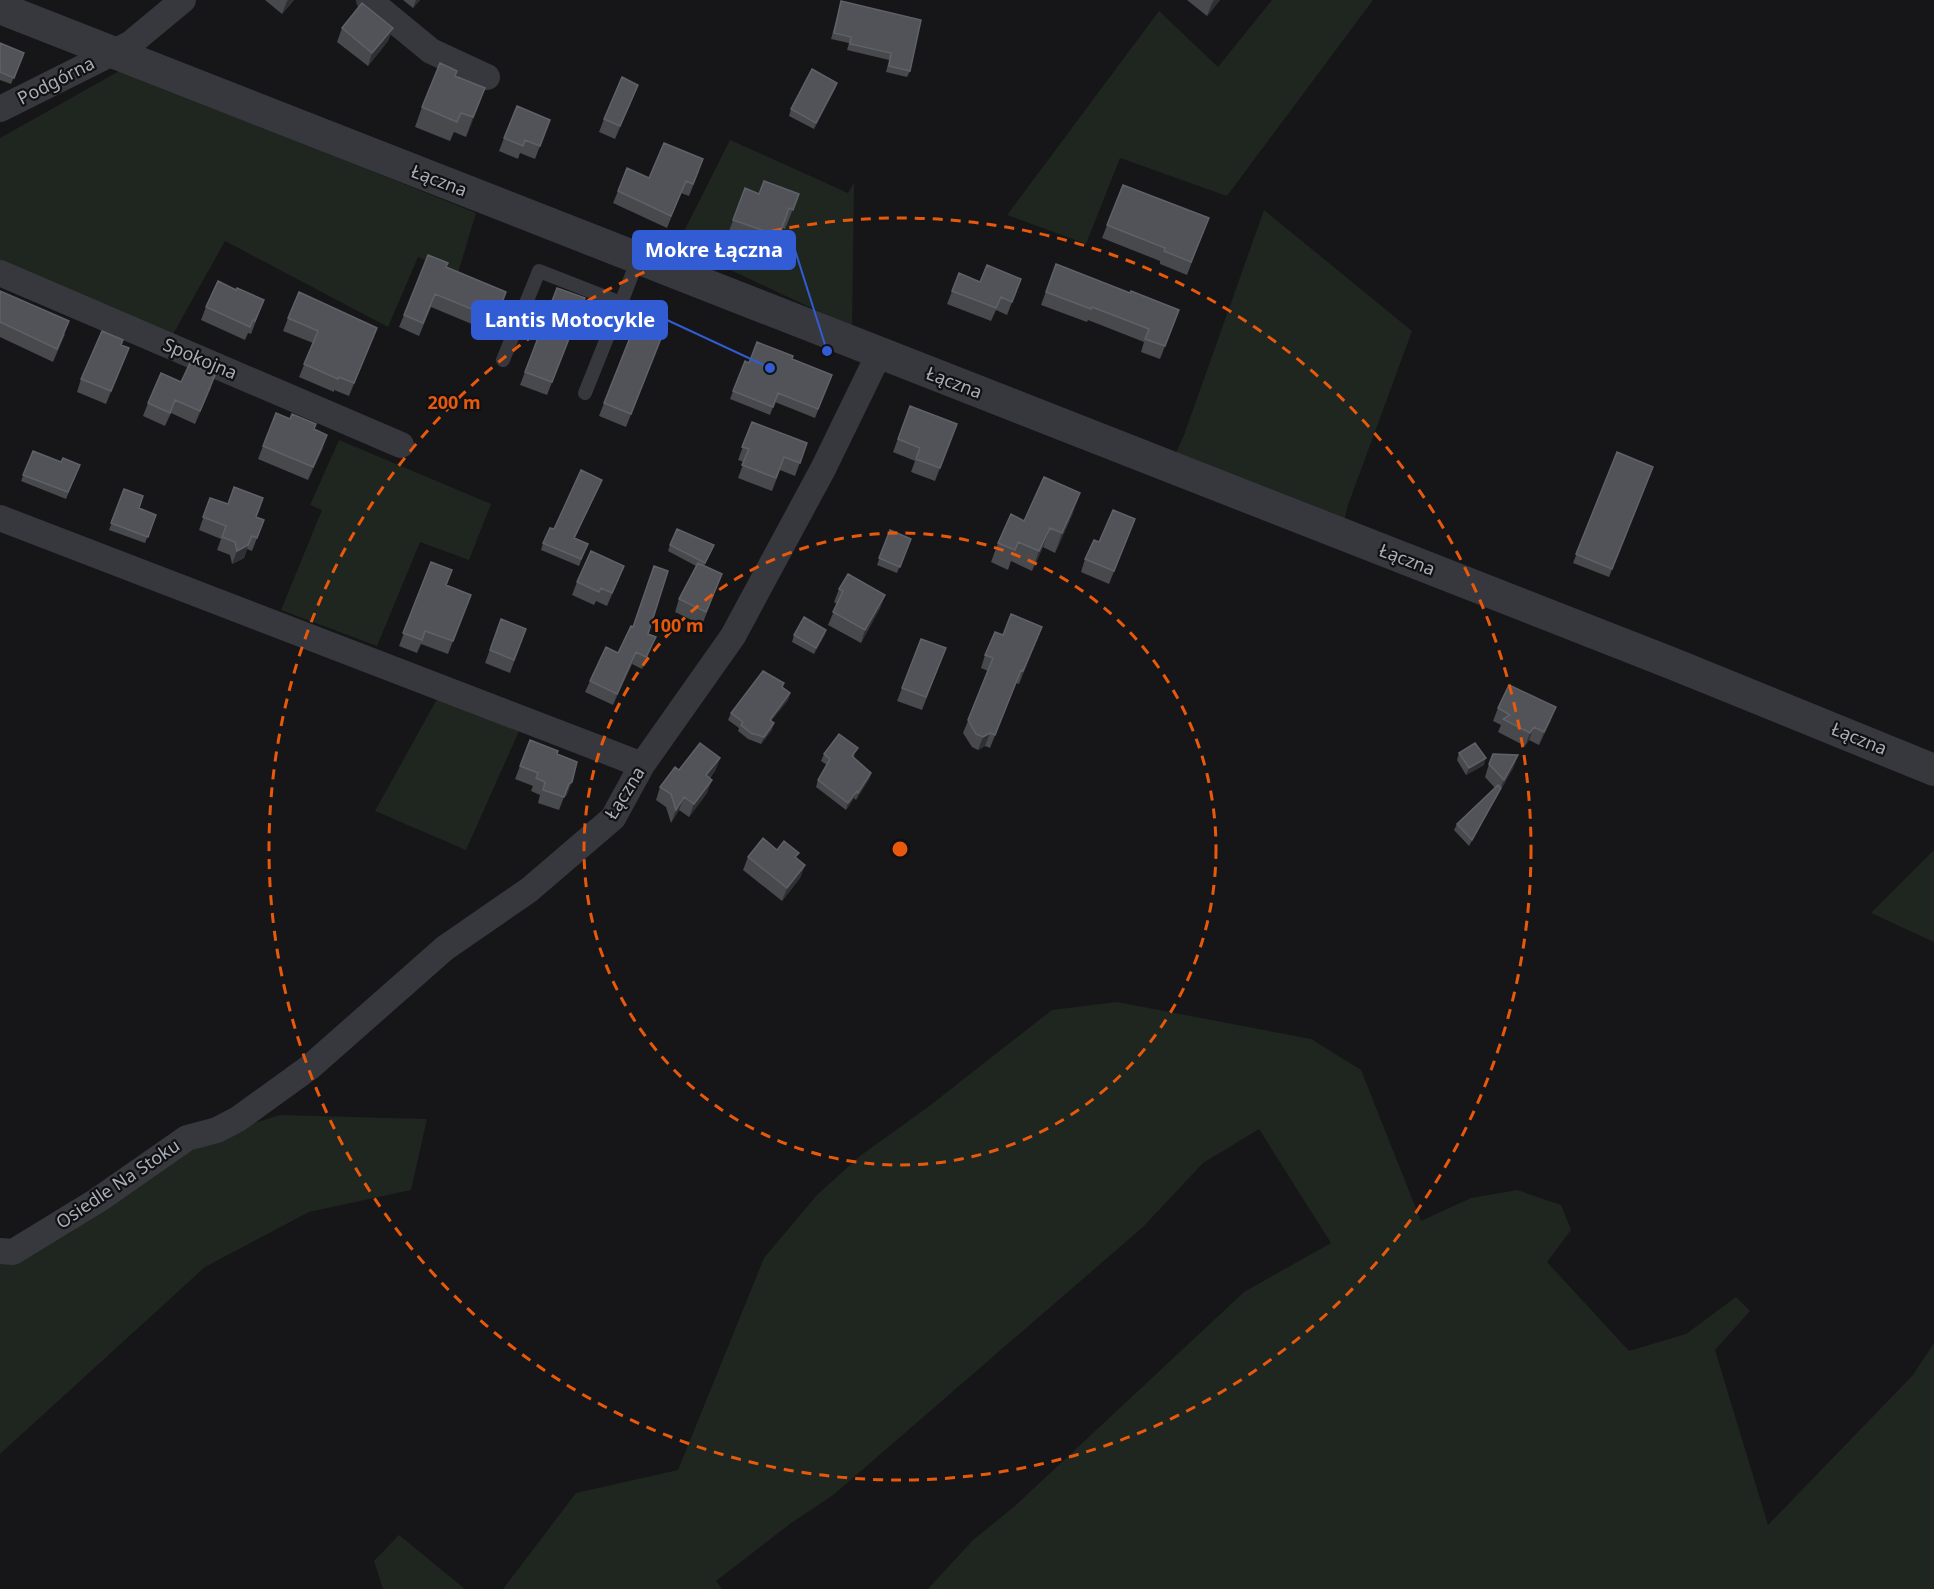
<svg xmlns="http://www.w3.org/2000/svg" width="1934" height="1589" viewBox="0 0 1934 1589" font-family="'Noto Sans',sans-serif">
<rect width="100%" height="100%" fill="#161618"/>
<path fill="#1e261f" d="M1272,0H1373L1227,196L1120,158L1086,244L1007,215L1159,11L1218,67Z
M121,70L476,213L458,273L418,257L388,327L225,241L172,336L0,261V138Z
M730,140L848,193L854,183L852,327L677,245Z
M1264,210L1412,331L1348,505L1344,521L1175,455L1184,435Z
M339,440L491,504L469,560L420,542L377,646L281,610L322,510L310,505Z
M437,699L519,731L466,850L375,811Z
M1934,850V942L1871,913Z
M1117,1002L1311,1039L1361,1070L1421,1221L1471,1198L1517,1190L1561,1205L1571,1230L1547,1262L1629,1351L1686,1334L1736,1297L1750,1311L1715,1350L1768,1525L1913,1375L1934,1343V1589H928L973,1540L1015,1506L1244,1292L1331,1243L1259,1129L1203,1163L1143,1227L832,1496L791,1523L716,1581L722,1589H503L576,1493L678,1470L764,1258L817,1195L860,1156L928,1107L1052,1010Z
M280,1115L427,1119L411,1190L309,1212L205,1267L0,1454V1254L146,1156Z
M399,1535L465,1589H383L374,1561Z"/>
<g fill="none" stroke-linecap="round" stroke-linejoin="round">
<path stroke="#37383d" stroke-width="14" d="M621,303L638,259
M503,360L539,271L621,303L585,393"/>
<path stroke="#37383d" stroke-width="26" d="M369,0L431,51L487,77
M0,109L130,44L183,0
M0,273L401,445
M0,518L642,765
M0,1251L13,1252L98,1200L187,1138L217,1130L238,1119L310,1067L445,948L529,890L613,818L642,765L733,636L823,469L879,354"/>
<path stroke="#37383d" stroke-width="32" d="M0,8L1671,663L1934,770"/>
</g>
<path fill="#47494d" d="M265,0H294L282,14Z
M403,0H420L413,8Z
M1187,0H1220L1207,16Z
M841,1L910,71L907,77L886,72L889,60L847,50L849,43L831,39Z
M342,28H393L388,41L368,66L337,42Z
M0,43L24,53L11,84L0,80Z
M455,76L485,88L466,137L454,132L450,141L415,127L422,107Z
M837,83L835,89L814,129L789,116L791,109Z
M633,98L615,139L599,132L604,119Z
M550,120L535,159L520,153L518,159L499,151L504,138Z
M699,171L689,196L681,193L667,228L613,203L618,191L649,178Z
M1123,185L1204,231L1187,275L1160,264V261L1102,238Z
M745,188L759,194H799L785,229L782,228L772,256L726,239Z
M1056,264L1130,293L1179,310L1160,359L1141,352L1144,342L1088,320L1087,322L1041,305Z
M446,267L506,292L491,332L431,307L419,336L399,327L404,315Z
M959,273L980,282L1021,279L1007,315L996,310L991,321L947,304Z
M557,288L580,311L547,395L520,385Z
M236,290L264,300L251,334L248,333L245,340L201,320L206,307Z
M0,291L65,334L53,362L0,337Z
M288,318L377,328L349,396L334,390V392L299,377L313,343L283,331Z
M664,331L626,427L599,416L604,403Z
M121,345L129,348L106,404L77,392L81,379Z
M792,359L832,375L815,418L775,402L770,415L730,399L733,391L749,363Z
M181,382L211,388L195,424L171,413L165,426L143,416L148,403Z
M910,406L957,424L935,481L911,472L915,461L893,452Z
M752,422L807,443L795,476L780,470L772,491L738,478L744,462L738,460Z
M314,429L323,448L308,480L258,459L263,446Z
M33,451L61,462L80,465L66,499L21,481Z
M1617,452L1650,475L1609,577L1573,563Z
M599,486L575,538L588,544L579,566L541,550L543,543L554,529Z
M124,489L139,508L156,515L145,543L109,530Z
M210,498L264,520L252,551L247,549L244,558L232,564L230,555L217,550L221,539L199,530Z
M1073,513L1055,553L1043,547L1032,571L1011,561L1008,570L991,562L998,543L1024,521Z
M1135,519L1109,584L1081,572L1085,559L1099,542Z
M890,530L911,539L897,573L877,565Z
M670,545L711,552L704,566L722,574L702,625L675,612L679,599L696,566L668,551Z
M431,562L446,585L471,595L448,654L421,644L417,653L399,646Z
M619,579L607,606L596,601L594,605L572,595L577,582Z
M839,589L885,595L880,608L861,643L828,625L837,604L834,602Z
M501,619L526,629L510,673L485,663Z
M826,630L824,636L814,654L792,642L794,635Z
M648,634L651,649L642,669L632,664L613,705L585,692L590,681L618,653Z
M1003,635L1037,640L1019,684L1016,683L990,748L985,746L978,750L972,747L963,733L988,671L981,668L985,655Z
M921,639L941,661L922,710L897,701Z
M782,687L790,693L788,700L771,721L772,730L761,744L748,739L738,731L739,728L728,720L731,713Z
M1498,708L1551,720L1539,745L1529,740L1525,746L1498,732L1501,725L1493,721Z
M530,740L557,754L567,795L564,797L559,810L538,803L540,795L531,791L533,786L515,779Z
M1459,753L1484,765L1466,775L1457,760Z
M824,754L855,755L853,758L871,773L869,779L856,800L854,798L846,810L816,787L818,780L827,765L821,761Z
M1518,755L1513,768L1469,846L1454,830L1457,824L1495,788L1485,777L1489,764Z
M720,758L715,771L710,778L707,793L689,817L679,810L671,823L666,807L656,800L660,787L679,770Z
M777,850L797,859L805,865L800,878L782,901L743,870L748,857Z"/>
<path fill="#2f3033" d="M288,0H294L282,14L287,1Z
M416,0H420L413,8Z
M1214,0H1220L1207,16L1212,3Z
M393,28L388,41L368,66L372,53Z
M837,83L835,89L814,129L816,123Z
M638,85L633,98L615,139L620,126Z
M485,88L478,108L466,137L473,117Z
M377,328L372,341L349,396L354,383Z
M129,348L124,361L106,404L111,391Z
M215,375L211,388L195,424L200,411Z
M327,435L323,448L308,480L313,467Z
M1080,493L1073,513L1055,553L1062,533Z
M1050,528L1043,547L1032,571L1039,551Z
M248,545L244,558L232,564L237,551Z
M624,566L619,579L607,606L612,593Z
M885,595L880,608L861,643L865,630Z
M1042,627L1037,640L1019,684L1023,671Z
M826,630L824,636L814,654L816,648Z
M656,637L651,649L642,669L646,657Z
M636,652L632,664L613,705L617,694Z
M790,693L788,700L767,726L770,720Z
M1556,707L1551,720L1539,745L1544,732Z
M774,723L772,730L761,744L764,737Z
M1534,727L1529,740L1525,746L1530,733Z
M990,733L985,746L978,750L983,737Z
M1518,755L1513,768L1499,793L1504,780Z
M720,758L715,771L701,788L706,775Z
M1486,758L1484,765L1466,775L1469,768Z
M871,773L869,779L856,800L858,793Z
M712,780L707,793L689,817L694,804Z
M572,782L567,795L564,797L559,810L569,784Z
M857,791L854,798L846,810L848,803Z
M684,797L679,810L671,823L676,810Z
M805,865L800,878L782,901L787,888Z"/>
<path fill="#525359" stroke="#5f6168" stroke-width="1.5" d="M841,1L921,20L910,71L889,66L891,53L850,44L851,37L834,33Z
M362,3L393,28L372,53L342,28Z
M0,43L24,53L14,78L0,72Z
M440,63L457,71L455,76L485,88L473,117L461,113L457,122L422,107Z
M812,69L837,83L816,123L791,109Z
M622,77L638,85L620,126L604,119Z
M517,106L550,120L540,146L525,140L523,146L504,138Z
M664,143L703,159L693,184L686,181L671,216L618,191L627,168L649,178Z
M764,181L799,194L793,210L789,208L779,236L733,220L745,188L759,194Z
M1123,185L1209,218L1191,262L1164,251L1165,248L1107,225Z
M428,255L448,263L446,267L506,292L496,319L435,294L423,323L404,315Z
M1056,264L1130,293L1131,291L1179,310L1165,346L1145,339L1149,329L1092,307L1091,309L1046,292Z
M987,265L1021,279L1012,302L1001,297L996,308L952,291L959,273L980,282Z
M218,281L236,290L237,288L264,300L255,321L253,320L250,327L206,307Z
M557,288L585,298L552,382L525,372Z
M0,291L69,321L57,349L0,322Z
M299,292L377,328L354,383L339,377L338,379L304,364L318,331L288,318Z
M637,320L664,331L631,414L604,403Z
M102,331L123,340L121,345L129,348L111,391L81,379Z
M757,342L793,356L792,359L832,375L818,409L778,393L773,407L733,391L745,361L749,363Z
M190,363L215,375L200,411L175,400L170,413L148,403L161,373L181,382Z
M910,406L957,424L940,468L916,459L920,448L898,439Z
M276,413L290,419L292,414L316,424L314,429L327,435L313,467L263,446Z
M752,422L807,443L800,463L784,457L776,478L742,465L749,449L742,447Z
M33,451L61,462L63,458L80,465L68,492L23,475Z
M1617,452L1653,467L1612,569L1576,554Z
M581,470L602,480L574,538L588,544L581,559L543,543L550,528L554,529Z
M1044,477L1080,493L1062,533L1050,528L1039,551L1018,542L1015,550L998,543L1011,514L1024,521Z
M234,487L263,498L256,517L264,520L257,538L252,536L248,545L237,551L235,542L222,537L226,526L203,517L210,498L228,504Z
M124,489L143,496L139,508L156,515L148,537L111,523Z
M1113,510L1135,519L1114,571L1085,559L1094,540L1099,542Z
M677,529L714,545L705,563L670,545Z
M890,530L911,539L900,567L879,558Z
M591,551L624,566L612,593L601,588L599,592L577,582Z
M431,562L452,570L446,585L471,595L453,641L425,631L422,640L403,633Z
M698,563L722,574L706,612L679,599Z
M654,566L668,571L648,634L656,637L646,657L636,652L617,694L590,681L606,647L618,653L631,626L633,627Z
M848,574L885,595L865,630L833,612L843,591L839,589Z
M1011,614L1042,627L1023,671L1021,670L995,735L990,733L983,737L976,734L968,720L993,658L985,655L995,632L1003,635Z
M804,617L826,630L816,648L794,635Z
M501,619L526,629L514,660L490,650Z
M921,639L946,648L926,697L902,688Z
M763,671L784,683L782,687L790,693L770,720L774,723L764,737L751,733L741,725L743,722L731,713Z
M1509,685L1556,707L1544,732L1534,727L1530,733L1503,719L1510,715L1498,708Z
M839,734L858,748L852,756L871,773L858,793L857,791L848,803L818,780L830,759L824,754Z
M530,740L558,751L557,754L577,762L572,782L569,784L564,797L543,790L545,782L536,778L538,773L520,766Z
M700,743L720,758L706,775L712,780L694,804L684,797L676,810L671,794L660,787L675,767L679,770Z
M1475,743L1486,758L1469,768L1459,753Z
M1493,754L1518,755L1504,780L1489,764Z
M1498,785L1501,788L1472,840L1457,824Z
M763,838L777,850L784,841L799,853L795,857L805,865L787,888L748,857Z"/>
<g fill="none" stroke="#e8590c" stroke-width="3" stroke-dasharray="10 8">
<circle cx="900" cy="849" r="316"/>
<circle cx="900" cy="849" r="631"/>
</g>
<g text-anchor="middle" stroke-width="4.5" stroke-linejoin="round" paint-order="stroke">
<g font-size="18" fill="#a8adb8" stroke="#111113">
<text transform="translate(56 81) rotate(-27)" y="6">Podgórna</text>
<text transform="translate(439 181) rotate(21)" y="6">Łączna</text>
<text transform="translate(200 359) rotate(23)" y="6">Spokojna</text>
<text transform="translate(954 383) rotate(21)" y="6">Łączna</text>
<text transform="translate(1407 560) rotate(21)" y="6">Łączna</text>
<text transform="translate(1859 739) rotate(22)" y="6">Łączna</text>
<text transform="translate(625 793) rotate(-58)" y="6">Łączna</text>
<text transform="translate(118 1184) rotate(-34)" y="6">Osiedle Na Stoku</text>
</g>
</g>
<circle cx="900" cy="849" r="9" fill="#e8590c" stroke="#111113" stroke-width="3"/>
<g font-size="18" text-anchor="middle" font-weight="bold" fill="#e8590c" stroke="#111113" stroke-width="4.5" stroke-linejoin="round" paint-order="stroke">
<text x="454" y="409">200 m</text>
<text x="677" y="632">100 m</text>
</g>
<path fill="none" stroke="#325cd3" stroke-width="2" d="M827 351L795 250M770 368L667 320"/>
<g fill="#325cd3" stroke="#111113" stroke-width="2">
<circle cx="827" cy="351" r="6"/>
<circle cx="770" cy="368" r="6"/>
</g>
<g fill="#325cd3" stroke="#325cd3" stroke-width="2">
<rect x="633" y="231" width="162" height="38" rx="6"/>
<rect x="472" y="301" width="195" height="38" rx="6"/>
</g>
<g font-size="20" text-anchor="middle" font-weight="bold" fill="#fff">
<text x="714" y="257">Mokre Łączna</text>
<text x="570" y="327">Lantis Motocykle</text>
</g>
</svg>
